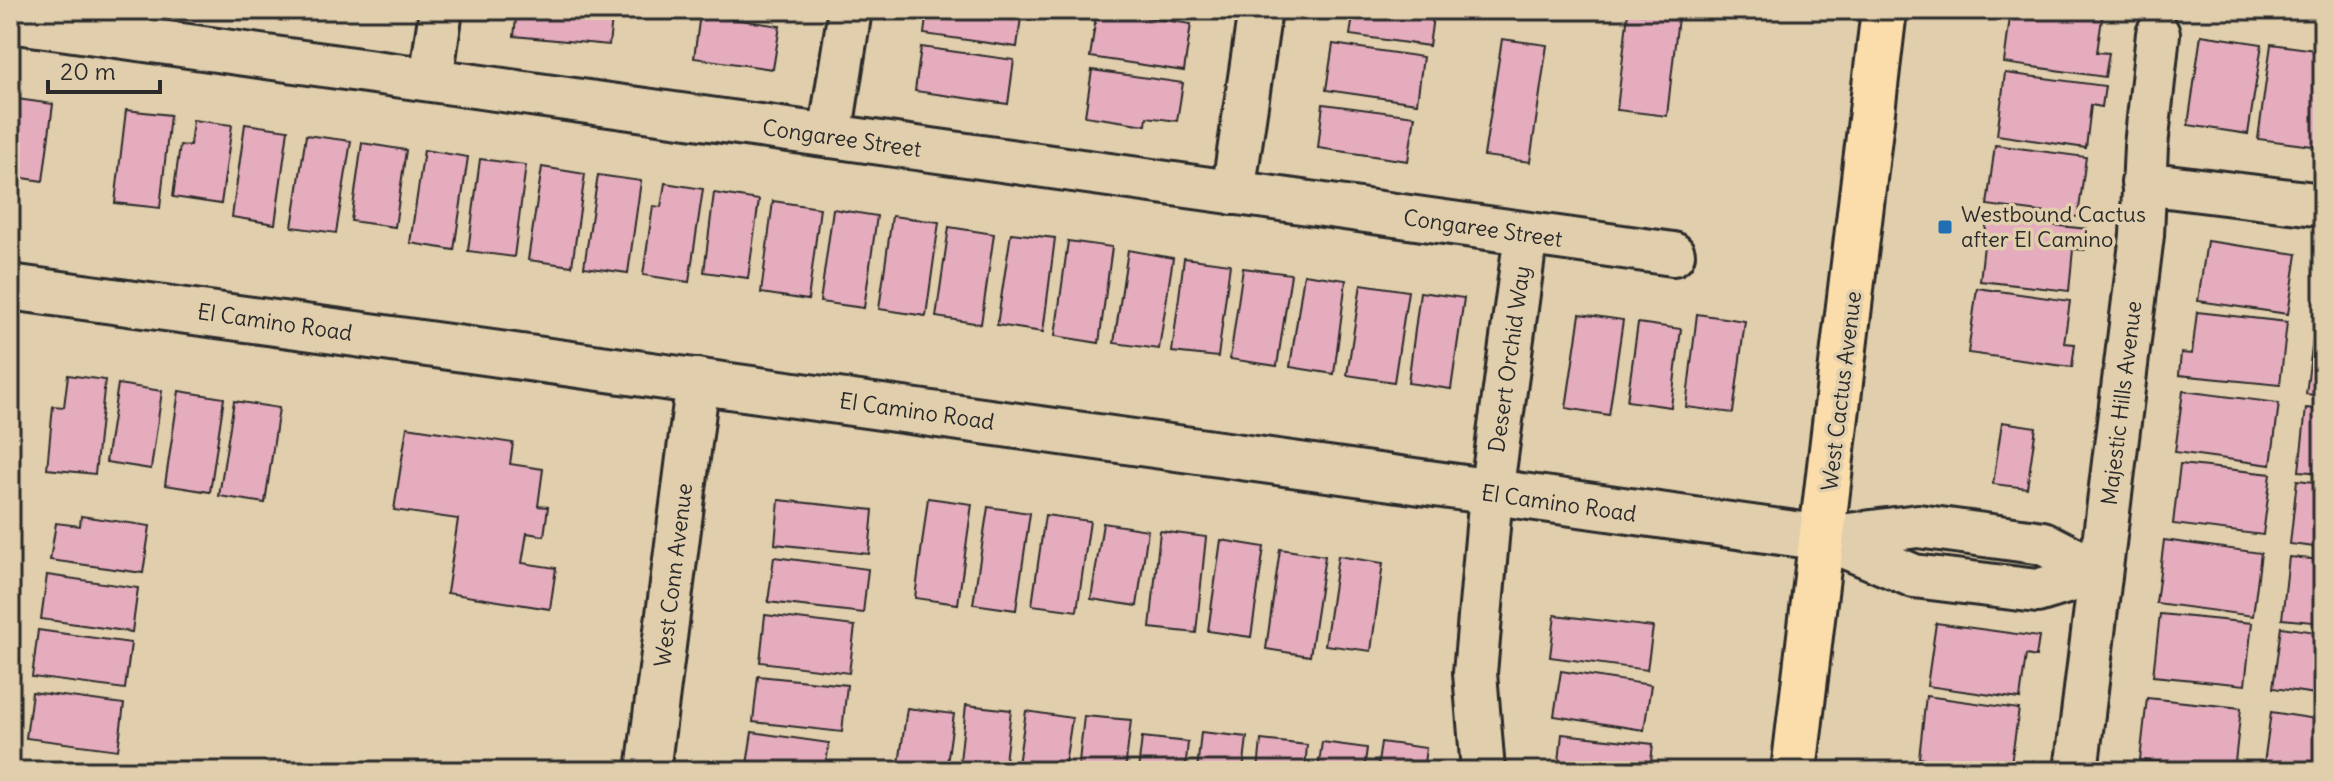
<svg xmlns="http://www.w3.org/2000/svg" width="2333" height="781" viewBox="0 0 2333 781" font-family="Delius,sans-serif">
<rect width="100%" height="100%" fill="#e0ceac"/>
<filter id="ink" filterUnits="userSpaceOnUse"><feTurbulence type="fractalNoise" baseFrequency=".0125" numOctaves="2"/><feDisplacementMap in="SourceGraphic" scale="16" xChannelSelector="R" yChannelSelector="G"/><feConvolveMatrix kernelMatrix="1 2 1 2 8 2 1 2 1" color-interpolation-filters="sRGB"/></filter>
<g filter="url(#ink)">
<path fill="#e5acbd" stroke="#2b2b2b" stroke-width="2" d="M517,10H613L609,45L514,36Z
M927,10H1022L1017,47L924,34Z
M1097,10L1191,24L1184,71L1090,57Z
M1354,10H1434L1429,46L1350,35Z
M2011,10L2103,12L2097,52L2109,53L2105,77L2004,63Z
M1628,12L1678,17L1667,116L1617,110Z
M700,14L780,26L773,69L694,58Z
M2201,35L2262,44L2248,134L2188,125Z
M1502,39L1547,45L1530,162L1484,156Z
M1333,44L1423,57L1417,103L1326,90Z
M2271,44L2323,51L2321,147L2258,139Z
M921,47L1014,60L1008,104L915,91Z
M1092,70L1183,83L1177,121L1147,117L1146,125L1085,116Z
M2005,73L2105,86L2102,107L2091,105L2086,148L1997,135Z
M10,98L53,104L43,181L10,176Z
M1323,104L1415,116L1408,161L1318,148Z
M126,110L170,115L160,208L115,203Z
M193,120L232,125L221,204L173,197L180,145L190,146Z
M245,124L288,130L275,224L232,217Z
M306,135L351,141L336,233L292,227Z
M362,143L406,150L395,227L351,221Z
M1995,145L2086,157L2078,217L1987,205Z
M424,150L468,157L454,250L410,243Z
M480,159L526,165L514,257L468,251Z
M542,167L585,174L572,266L528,260Z
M598,175L641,181L628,273L584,267Z
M665,183L703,189L689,282L643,275L653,206L661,207Z
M714,193L759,200L748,278L704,272Z
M773,201L820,208L808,300L761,293Z
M833,209L877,216L864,308L820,302Z
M892,216L939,222L926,316L879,309Z
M1987,218L2087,229L2085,250L2073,249L2069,291L1980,281Z
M949,227L994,234L981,324L936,317Z
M1011,233L1055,238L1043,332L997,325Z
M1068,241L1112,247L1099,343L1055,336Z
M2207,241L2297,254L2288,314L2198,301Z
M1128,250L1173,258L1159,349L1114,343Z
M1184,258L1230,264L1218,357L1172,352Z
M1243,268L1291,274L1277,366L1230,359Z
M1304,274L1346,280L1334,374L1290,367Z
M2323,274V321H2316Z
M1361,284L1408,291L1394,382L1347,375Z
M1977,288L2070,301L2064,343L2075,344L2072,367L1968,353Z
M1420,292L1464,298L1451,389L1408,383Z
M2197,312L2287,322L2280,385L2179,375L2181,353L2192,354Z
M1580,314L1623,320L1609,415L1566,408Z
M1697,314L1745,321L1733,413L1686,407Z
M1638,323L1681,329L1671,407L1627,401Z
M2314,331L2323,332V396L2306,394Z
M68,375L105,380L95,474L47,469L53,406L64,407Z
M118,384L162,391L151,469L106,462Z
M179,391L224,398L210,492L165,485Z
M2183,391L2279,403L2271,465L2175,452Z
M234,401L279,408L265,503L219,496Z
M2306,408L2323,410V473L2299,471Z
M2002,422L2036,427L2027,488L1993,484Z
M407,427L513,443L510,464L543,469L538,506L548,507L544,536L527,533L522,563L556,568L550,609L447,593L458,519L394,510Z
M2180,464L2271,474L2263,535L2173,524Z
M2297,480L2323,483V548L2290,544Z
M928,498L972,504L958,604L915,598Z
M779,500L873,510L869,554L775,544Z
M988,507L1030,513L1016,610L973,604Z
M1045,515L1090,521L1077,611L1032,605Z
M81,516L150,526L143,573L50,560L56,523L80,526Z
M1103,523L1148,530L1137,606L1091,599Z
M1160,531L1206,537L1196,633L1150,628Z
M1221,540L1264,547L1251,637L1208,631Z
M2164,540L2261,553L2253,616L2156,603Z
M1280,549L1325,556L1310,656L1266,649Z
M1338,556L1383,563L1371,651L1325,645Z
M774,557L868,569L863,613L768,602Z
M2289,557L2323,560V623L2282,619Z
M47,575L138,588L132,632L41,619Z
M2160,614L2252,623L2245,685L2153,676Z
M765,615L855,626L849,673L760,662Z
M1555,615L1653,627L1647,670L1550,657Z
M1936,623L2039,637L2036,657L2026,655L2020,699L1927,686Z
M2281,627L2323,633V695L2273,688Z
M38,630L131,643L125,689L32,677Z
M1561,671L1651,685L1644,730L1554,716Z
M758,676L847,685L842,732L753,722Z
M32,692L124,704L118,750L26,738Z
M1926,696L2019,709L2010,770L1919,758Z
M2147,698L2241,708L2234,771L2140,760Z
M966,705L1011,710L1004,771H959Z
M907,708L954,714L946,771H898Z
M1026,711L1072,718L1064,771H1017Z
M2271,712L2323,720V771H2263Z
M1084,716L1131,720L1125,771H1078Z
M752,732L829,743L825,771H746Z
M1201,732L1247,737L1243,771H1197Z
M1562,734L1653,744L1650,771H1558Z
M1142,737L1188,742L1185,771H1138Z
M1261,740L1307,745L1305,771H1258Z
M1322,742L1367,748L1364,771H1318Z
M1381,742L1426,748L1423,771H1377Z"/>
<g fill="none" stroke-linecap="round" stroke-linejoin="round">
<defs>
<path id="street" d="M10,21L1673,254
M431,80L441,10
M830,136L850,10
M2143,183L2323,205
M1233,193L1260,10
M1824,538L1914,576L2037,591L2099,572
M1825,538L1918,526L2043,543L2099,572
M648,771L698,380
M1483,771L1475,673L1491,494L1526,234
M2076,771L2142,235L2146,146L2158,34"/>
<path id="secondary" d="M10,287C615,368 1219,456 1824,538"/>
<path id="primary" d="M1794,771L1884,10"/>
</defs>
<use href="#street" stroke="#2b2b2b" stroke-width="48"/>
<use href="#secondary" stroke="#2b2b2b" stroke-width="50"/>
<use href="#primary" stroke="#2b2b2b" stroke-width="50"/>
<use href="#street" stroke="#e0ceac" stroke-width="42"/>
<use href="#secondary" stroke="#e0ceac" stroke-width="44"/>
<use href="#primary" stroke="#faddab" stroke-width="44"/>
</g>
</g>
<rect fill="#1f6fb2" stroke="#e0ceac" stroke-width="3" x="1937" y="219" width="16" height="16" rx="4"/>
<g text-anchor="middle" stroke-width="7" stroke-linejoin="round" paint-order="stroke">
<g font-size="22" fill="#2b2b2b" stroke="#e0ceac">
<text transform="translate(842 138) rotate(8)" y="8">Congaree Street</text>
<text transform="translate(1483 228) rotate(8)" y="8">Congaree Street</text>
<text transform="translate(275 322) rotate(8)" y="8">El Camino Road</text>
<text transform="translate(1509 359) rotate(-82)" y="8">Desert Orchid Way</text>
<text transform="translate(1841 391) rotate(-83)" y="8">West Cactus Avenue</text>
<text transform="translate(2121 403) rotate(-83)" y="8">Majestic Hills Avenue</text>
<text transform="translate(917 411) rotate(8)" y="8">El Camino Road</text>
<text transform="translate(1559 503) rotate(8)" y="8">El Camino Road</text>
<text transform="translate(673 575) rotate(-83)" y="8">West Conn Avenue</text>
</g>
<g font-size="22" fill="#2b2b2b" stroke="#e0ceac" text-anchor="start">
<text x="1961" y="222">Westbound Cactus<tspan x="1961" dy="25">after El Camino</tspan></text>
</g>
</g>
<rect width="2333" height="781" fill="none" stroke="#e0ceac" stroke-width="40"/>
<rect x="20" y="20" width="2293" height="741" fill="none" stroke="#2b2b2b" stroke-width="3" filter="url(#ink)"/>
<path d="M48 80v12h112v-12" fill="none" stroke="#2b2b2b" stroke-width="4"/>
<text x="60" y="80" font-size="24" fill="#2b2b2b" stroke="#e0ceac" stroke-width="6" paint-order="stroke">20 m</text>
</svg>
